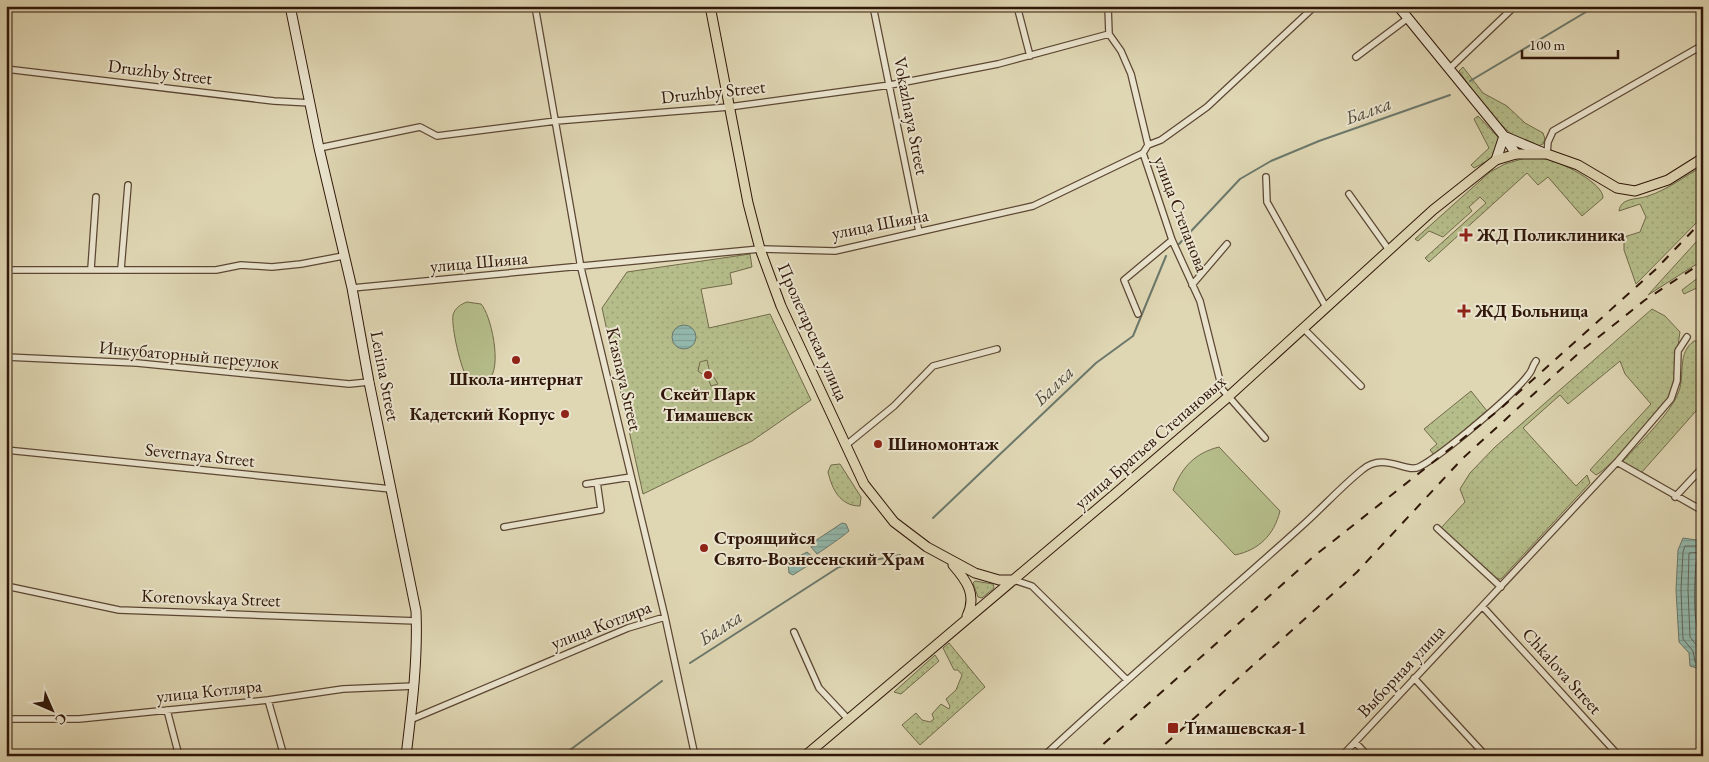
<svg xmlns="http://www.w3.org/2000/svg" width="1709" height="762" viewBox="0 0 1709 762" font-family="'EB Garamond',serif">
<defs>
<pattern id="grass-dots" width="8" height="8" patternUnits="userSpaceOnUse" patternTransform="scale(1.25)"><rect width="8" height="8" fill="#b5bd8a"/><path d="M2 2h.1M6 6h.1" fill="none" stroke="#9ca276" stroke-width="1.8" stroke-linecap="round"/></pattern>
<pattern id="forest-firs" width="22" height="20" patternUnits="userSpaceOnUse" patternTransform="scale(1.25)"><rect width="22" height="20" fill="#b5bd8a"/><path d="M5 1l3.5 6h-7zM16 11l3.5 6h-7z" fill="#9ca276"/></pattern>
<pattern id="water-rules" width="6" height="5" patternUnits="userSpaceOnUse" patternTransform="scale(1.25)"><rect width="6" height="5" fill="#93b9ad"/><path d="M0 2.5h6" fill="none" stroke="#7f9e94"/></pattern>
</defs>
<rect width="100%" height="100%" fill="#dfd6b3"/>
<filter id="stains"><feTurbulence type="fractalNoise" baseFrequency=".004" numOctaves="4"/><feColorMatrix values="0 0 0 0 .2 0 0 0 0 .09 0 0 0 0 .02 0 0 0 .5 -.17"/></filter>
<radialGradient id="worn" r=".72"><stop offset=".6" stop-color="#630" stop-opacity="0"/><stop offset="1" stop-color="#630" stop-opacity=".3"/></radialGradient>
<path fill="url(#grass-dots)" stroke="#726a4a" d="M1463,67L1483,93L1507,106L1525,123L1543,133L1545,139L1543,144C1518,158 1471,88 1459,71Z
M1478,116L1499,138L1493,158L1474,168L1471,165L1489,148L1474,119Z
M1525,158C1532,158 1539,158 1546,159C1559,161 1604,183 1603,198L1582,216L1548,177L1538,185L1527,173L1429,262L1425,258L1486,203L1480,197L1469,207L1472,211L1443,237L1429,231L1418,241L1415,239L1490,172L1505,164Z
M1703,166V216L1636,284L1624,250V237L1640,232L1646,217L1640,204L1619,211C1621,197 1637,200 1648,196C1667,190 1685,176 1703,166Z
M1703,235V260L1648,295L1697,241Z
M750,254L752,267L730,273L732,284L701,289L709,328L770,314L811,400L752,441L643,494L602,308L627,272Z
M1652,309L1665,316L1680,332C1676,352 1680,375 1672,393C1666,406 1609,469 1596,475L1590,470L1651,404L1625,374L1620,361L1568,404L1560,395L1523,428L1576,486L1587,475L1590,483L1501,579H1495L1441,528L1465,502L1460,489L1470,473L1495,447Z
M1694,341H1703V403L1642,472L1677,493L1624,464L1623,461C1640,442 1670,415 1679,391C1685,374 1677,353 1694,341Z
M1471,391L1487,411L1434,455L1430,450L1437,444L1424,429Z
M840,464L861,497L860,506C840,506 832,489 828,472L831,465Z
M975,581L993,584L994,588L982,598L978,597L973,583Z
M949,643L985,687L920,745L902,725L916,713L922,720L930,722L934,719L932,714L941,704L949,709L950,706L946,699L956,690L962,675L958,670H954L943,648Z
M935,655L939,661L901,694L894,692Z"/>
<path fill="url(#forest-firs)" stroke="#726a4a" d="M1703,274V285L1684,294L1682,290Z"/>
<path fill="#b5bd8a" stroke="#726a4a" d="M467,302L481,304C493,316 511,402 468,379C461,371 451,326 453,315C455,308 461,304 467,302Z
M707,360L709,369L718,384L711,386L708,378L698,371L700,362Z
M1219,447L1280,511C1274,535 1259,550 1235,555L1173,490C1182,467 1195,453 1219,447Z"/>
<path fill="url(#water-rules)" stroke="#6b786b" d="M672 337a12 12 0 1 1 24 0a12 12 0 1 1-24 0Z
M842,523L846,524L849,531C845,535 823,550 817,554L811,547L812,543Z
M1683,538L1703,541V670L1690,666L1689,653L1679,642L1676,590L1678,550Z
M807,552L814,558L815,561L793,575L789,573L788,561L793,567L795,566L796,558Z"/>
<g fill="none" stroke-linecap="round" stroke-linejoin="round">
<path stroke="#62685b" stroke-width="1" d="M1703,546H1685L1683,552L1681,590L1683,639L1693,651L1695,662L1703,665
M1703,552L1689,553L1688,590L1690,637L1698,647L1703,659
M1703,560L1696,562C1695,581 1691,627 1703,641"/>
<path stroke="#6b786b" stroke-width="2" d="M1470,81L1596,6
M1179,244L1240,179L1271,161L1319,141L1450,95
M933,518L1096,363L1133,336L1166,256
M690,663L839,567L900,555
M562,756L662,681"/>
<defs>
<path id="street" d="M535,6L581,268L665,617L695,756
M873,6L919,232
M1017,6L1030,56
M1108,6L1109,34L1121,51L1131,74L1148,145
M1356,57L1408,18
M1450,68L1515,6
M6,69L274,101L311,103
M319,148L420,127L437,136L556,121L729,107L890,85L998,64L1109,34
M1143,153L1172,240L1200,301L1222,389L1265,438
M1547,154L1548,142L1553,131L1703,45
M1266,177L1267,202L1326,307
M1349,194L1389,250
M91,269L96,197
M121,269L128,185
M6,270H216L241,265L272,267L301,264L343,256
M1192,285L1227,244
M352,288L760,249L835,251L1033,206L1143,153L1148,145L1161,140L1207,107L1315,6
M1138,314L1124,280L1172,240
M1303,328L1361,386
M6,357L137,363L349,384L369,382
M845,446L894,406L933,366L997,349
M6,450L391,489
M1617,462L1703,511
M586,484L631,477
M1675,497L1703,467
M504,527L601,510L597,482
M1437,528L1501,587
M1014,580L1032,586L1126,679
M6,586L119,610L417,621
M1483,607L1619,756
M794,632L819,688L848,719
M1414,678L1486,756
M268,700L284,756
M167,710L179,756
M6,719H79L268,700L343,689L415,686
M410,720L628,628L665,617
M1355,742L1368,756
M1044,756C1129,676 1218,602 1304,524C1324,506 1342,486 1362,470C1384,451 1406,474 1419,467C1441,456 1519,391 1531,371C1533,367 1533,365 1536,361
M1342,756L1617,462L1671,399L1677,381L1678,351L1687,337"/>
<path id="secondary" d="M290,6L319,148L352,288L369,382L416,611C418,660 412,707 406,756
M1398,6L1504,136L1516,154
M1506,137L1544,153
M1496,160L1504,136"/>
<path id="primary" d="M710,6L748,203L760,249L781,306L864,484L894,522L927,547L975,573L999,580H1014
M953,565C967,581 977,595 967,616
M805,756L1115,494L1228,397L1433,210L1496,160L1516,154H1547L1578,165L1617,188L1635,191L1668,180L1703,158"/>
</defs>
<use href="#street" stroke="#5c4734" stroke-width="8"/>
<use href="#secondary" stroke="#301709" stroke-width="11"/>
<use href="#primary" stroke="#301709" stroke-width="11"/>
<use href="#street" stroke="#eae4ce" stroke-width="5.5"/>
<use href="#secondary" stroke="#eae4ce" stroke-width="9"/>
<use href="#primary" stroke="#dfd6b3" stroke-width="9"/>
<path stroke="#301709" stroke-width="2" stroke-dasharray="9 9" stroke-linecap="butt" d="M1090,756L1313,557L1499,410L1655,270L1703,220
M1152,756L1357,572L1463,458L1581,351L1645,300L1703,262"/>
</g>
<g fill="#8f2418" stroke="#eae4ce" stroke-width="2">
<path d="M1463.5 227.5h5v5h5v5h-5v5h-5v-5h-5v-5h5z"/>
<path d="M1461.5 303.5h5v5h5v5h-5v5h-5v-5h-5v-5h5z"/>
<circle cx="516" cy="360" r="5"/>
<circle cx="708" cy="375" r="5"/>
<circle cx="565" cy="414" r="5"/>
<circle cx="878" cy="444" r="5"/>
<circle cx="704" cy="548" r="5"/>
<rect x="1167" y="722" width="12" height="12" rx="2.5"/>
</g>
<g text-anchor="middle" stroke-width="4" stroke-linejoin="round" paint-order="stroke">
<g font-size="18" fill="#301709" stroke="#eae4ce">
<text transform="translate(160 72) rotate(7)" y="6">Druzhby Street</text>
<text transform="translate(713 92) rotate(-6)" y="6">Druzhby Street</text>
<text transform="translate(911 116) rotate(79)" y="6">Vokazlnaya Street</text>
<text transform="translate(1181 214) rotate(69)" y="6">улица Степанова</text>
<text transform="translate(880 224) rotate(-11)" y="6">улица Шияна</text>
<text transform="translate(479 262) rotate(-5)" y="6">улица Шияна</text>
<text transform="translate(813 332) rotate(66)" y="6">Пролетарская улица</text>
<text transform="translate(189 355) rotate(5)" y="6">Инкубаторный переулок</text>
<text transform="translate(385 376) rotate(79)" y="6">Lenina Street</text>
<text transform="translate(624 379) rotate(77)" y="6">Krasnaya Street</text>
<text transform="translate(1150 442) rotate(-41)" y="6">улица Братьев Степановых</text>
<text transform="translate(200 455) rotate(6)" y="6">Severnaya Street</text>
<text transform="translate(211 598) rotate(2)" y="6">Korenovskaya Street</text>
<text transform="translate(601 625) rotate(-21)" y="6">улица Котляра</text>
<text transform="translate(1401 671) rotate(-47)" y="6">Выборная улица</text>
<text transform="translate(1562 671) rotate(48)" y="6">Chkalova Street</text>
<text transform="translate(209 691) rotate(-6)" y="6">улица Котляра</text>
</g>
<g font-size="18" font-weight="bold" fill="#301709" stroke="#eae4ce" text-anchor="start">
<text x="1477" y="241">ЖД Поликлиника</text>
<text x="1475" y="317">ЖД Больница</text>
<text x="516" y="385" text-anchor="middle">Школа-интернат</text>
<text x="708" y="400" text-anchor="middle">Скейт Парк<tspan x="708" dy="21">Тимашевск</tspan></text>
<text x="555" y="420" text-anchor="end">Кадетский Корпус</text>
<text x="888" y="450">Шиномонтаж</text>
<text x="714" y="544">Строящийся<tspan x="714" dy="21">Свято-Вознесенский Храм</tspan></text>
<text x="1184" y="734">Тимашевская-1</text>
</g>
<g font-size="19" font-style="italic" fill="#4e483a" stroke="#eae4ce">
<text transform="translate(1368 110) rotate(-20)" y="7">Балка</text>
<text transform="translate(1053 385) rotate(-44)" y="7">Балка</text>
<text transform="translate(720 627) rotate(-33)" y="7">Балка</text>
</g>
</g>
<rect width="1709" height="762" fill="none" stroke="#dfd6b3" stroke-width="25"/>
<rect x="8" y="8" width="1694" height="747" fill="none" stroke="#301709" stroke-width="2.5"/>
<rect x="12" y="12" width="1684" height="737" fill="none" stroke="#301709"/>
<g transform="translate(52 710) rotate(135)" stroke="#eae4ce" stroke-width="4" paint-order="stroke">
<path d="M0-4L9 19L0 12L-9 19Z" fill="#301709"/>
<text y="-8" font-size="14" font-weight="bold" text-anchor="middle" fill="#301709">С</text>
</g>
<path d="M1522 50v8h96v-8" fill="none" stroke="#301709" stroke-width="2.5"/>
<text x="1529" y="50" font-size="15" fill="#301709" stroke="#eae4ce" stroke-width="4" paint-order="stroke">100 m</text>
<rect width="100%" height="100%" filter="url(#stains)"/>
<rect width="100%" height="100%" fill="url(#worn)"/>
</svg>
